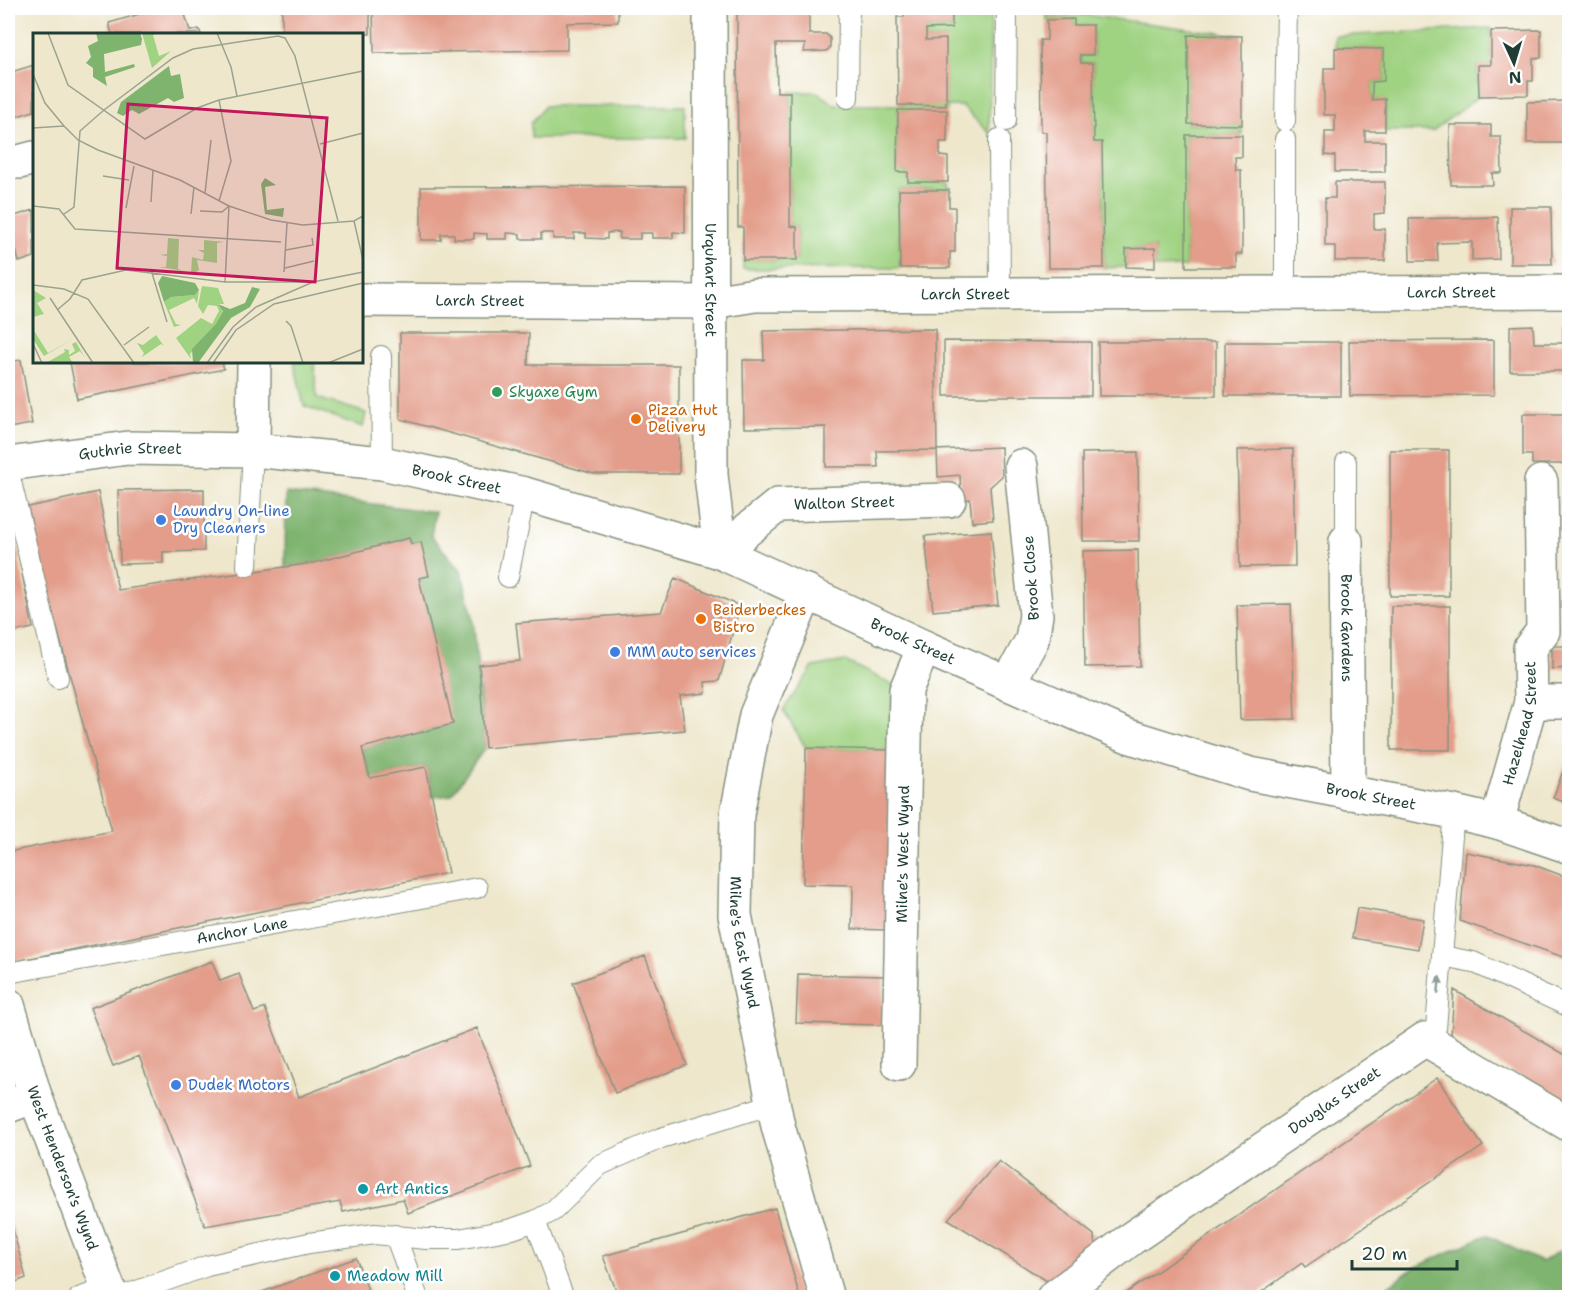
<svg xmlns="http://www.w3.org/2000/svg" width="1577" height="1305" viewBox="0 0 1577 1305" font-family="'Shantell Sans',sans-serif">
<rect width="100%" height="100%" fill="#fff"/>
<filter id="ink" filterUnits="userSpaceOnUse"><feTurbulence type="fractalNoise" baseFrequency=".0167" numOctaves="2"/><feDisplacementMap in="SourceGraphic" scale="12" xChannelSelector="R" yChannelSelector="G"/><feConvolveMatrix kernelMatrix="1 2 1 2 8 2 1 2 1" color-interpolation-filters="sRGB"/></filter>
<filter id="wash" filterUnits="userSpaceOnUse"><feTurbulence type="fractalNoise" baseFrequency=".008" numOctaves="4" result="noise"/><feDisplacementMap in="SourceGraphic" scale="24" xChannelSelector="R" yChannelSelector="G"/><feGaussianBlur stdDeviation="1.35" result="paint"/><feColorMatrix in="noise" values="0 0 0 0 0 0 0 0 0 0 0 0 0 0 0 0 0 1.4 0 .05"/><feComposite in="paint" operator="in"/></filter>
<g filter="url(#wash)">
<rect width="100%" height="100%" fill="#eee7cc"/>
<path fill="#9fd281" stroke="#5f885a" stroke-width="1.5" d="M952,8H991L989,133L962,106H947V110H898L897,171L908,172V182H948L949,190H899L900,268L743,269V260H797V227L790,226V92H818L835,105H946L945,39L926,40V29L952,28Z
M1047,10L1242,36H1188V124L1242,125V135H1186V267L1155,268V248L1126,249V267L1104,268L1102,142H1094L1093,63H1081L1080,55H1093V25H1074V19L1047,20Z
M1491,28V65L1478,66L1479,96L1433,131H1385V100H1372V82L1384,81V49L1335,48V36Z
M545,106H685V138H531V123Z
M294,362H314L317,398L366,413L363,427L304,406Z
M845,661L893,685L891,750L806,748L783,710L813,667Z"/>
<path fill="#7fb46f" stroke="#4f7852" stroke-width="1.5" d="M286,493L435,512L431,536L461,570L473,617L485,748L451,795L433,797L426,767L370,778L362,748L452,724L419,578L428,576L410,539L313,563L285,567Z
M1486,1235L1541,1262L1569,1246V1297H1373L1414,1268Z"/>
<g id="blocks">
<path fill="#e39d8a" d="M160,8H183L190,31L199,29L201,34H112L109,23Z
M282,8H370V34H282Z
M373,8H618V22L567,23V50L374,53Z
M737,8H809V34H826L830,38V48L826,51L804,52L805,44H776L777,92H790V226L797,227V260H743V227H738Z
M904,8H952V28L926,29V40L946,39V106L898,105L897,17H904Z
M1074,19V25H1093V55H1080L1081,63H1093L1094,142H1102L1104,268H1048L1046,132H1041L1040,40H1047V20Z
M1541,30V58H1533V81H1528V95L1479,96L1478,65H1491V31Z
M1188,35L1242,36V125L1188,124Z
M1335,48L1384,49V81L1372,82V100L1385,99V131H1365V141H1385V172H1335V156L1325,155V132H1335V115H1324V68H1335Z
M34,65V111L8,119V73Z
M1569,101V143H1527V102Z
M898,110H947V142H940V156L948,157V182H908V172H897Z
M1450,125H1491V137H1501L1502,173H1492L1493,185H1451Z
M1186,135H1242V157H1235L1236,170H1241L1242,229V254H1236V267H1186Z
M1335,182H1385V213L1374,214V229H1385V261H1335V246H1325V198H1335Z
M685,186V233L673,232V238H652V233H640V239H619L620,232L607,233V239L586,238V233H574V239H553V233H541V239H520V234L507,233V239H487V234L474,233V239H454V234H441V240H421V187Z
M899,190H949V207H955V252H950V268H900Z
M1510,207H1551L1552,264H1510Z
M34,210V257L19,262L8,218Z
M1498,217L1499,259L1472,260V242L1437,243L1438,261H1410L1409,219Z
M1155,248V268L1126,267V249Z
M1533,325L1534,343H1563V325H1569V371H1510V326Z
M935,329L937,450L877,451L878,467H826V427L744,428L743,360H764L763,331Z
M400,333H529L528,365H679V474H594L400,419Z
M1494,340V395L1350,396L1349,341Z
M944,341L1091,342V396H944Z
M1098,342H1216V396H1099Z
M1225,342H1341V396H1225Z
M21,360L32,424L8,428V362Z
M70,362H222L224,369L77,399Z
M1523,414H1569V464H1532V455H1523Z
M1001,447L1002,476L990,487L993,520L972,522L970,499L961,500L960,475L938,477L937,450Z
M1293,449L1295,566L1240,567L1237,450Z
M1390,450H1449V596H1390Z
M1138,452L1139,541H1083L1082,453Z
M204,489V551L163,552V563L120,564L118,490Z
M98,492L118,590L313,563L409,538L411,544L421,542L429,576L419,578L453,724L362,748L370,778L426,767L448,873L11,962L8,949V852L112,831L50,602L28,507Z
M9,508L33,628L8,633V508Z
M991,531L998,605L933,611L925,536Z
M1138,550L1140,666L1085,667L1083,551Z
M675,578L740,606L719,681L705,682L706,693L680,696L685,730L485,748L479,665L520,661L516,623L661,612Z
M1291,604L1295,719L1240,720L1237,605Z
M1391,606H1450V750H1391Z
M1552,646H1569V668L1552,669Z
M806,748L891,750L887,930L852,929L853,885L803,884Z
M1569,755V804L1553,798Z
M1466,852L1534,865L1569,878V959L1460,921Z
M1357,908L1423,919L1418,949L1352,938Z
M645,956L687,1065L615,1093L573,983Z
M212,961L220,981L239,974L254,1012L265,1008L299,1097L477,1028L530,1166L408,1213L403,1199L343,1212L340,1202L205,1226L139,1056L113,1066L90,1008Z
M798,974L884,976L883,1025L796,1023Z
M1454,990L1569,1057V1106L1451,1036Z
M1437,1078L1483,1146L1305,1267L1302,1263L1253,1298H1119Z
M999,1161L1094,1235L1095,1249L1047,1281L948,1219Z
M775,1208L800,1298H619L603,1256Z
M8,1212L26,1278L8,1285Z
M356,1258L371,1298H248V1297Z"/>
</g>
</g>
<g filter="url(#ink)">
<use href="#blocks" fill-opacity="0" stroke="#869280" stroke-width="1.5"/>
<g fill="none" stroke-linecap="round" stroke-linejoin="round">
<defs>
<g id="service">
<path d="M848,98L849,8"/>
<path d="M1006,121L1007,8"/>
<path d="M1285,121L1287,8"/>
<path d="M999,139L1000,294"/>
<path d="M1285,294V139"/>
<path d="M381,356L382,463"/>
<path d="M1346,462V541"/>
<path d="M8,469L58,678"/>
<path d="M247,566L253,450"/>
<path d="M508,577L525,494"/>
<path d="M1442,956L1473,962L1570,1007"/>
<path id="s1" d="M8,973L477,888"/>
<path d="M1425,1039L1436,1028L1454,812"/>
<path d="M535,1221L564,1298"/>
<path d="M395,1235L418,1298"/>
<path d="M79,1298L108,1288"/>
<path d="M117,1298L207,1266L309,1243L375,1234L426,1239H459L512,1229L535,1221L553,1211L600,1165L661,1138L773,1104"/>
</g>
<g id="minor">
<path id="s2" d="M710,8L711,475L720,552"/>
<path d="M19,162L34,158"/>
<path id="s3" d="M362,300L711,302L755,295L1570,292"/>
<path d="M253,450L254,362"/>
<path id="s4" d="M1346,541L1348,793"/>
<path id="s5" d="M720,552L778,505L949,500"/>
<path id="s6" d="M807,591L756,715L737,814L735,915L778,1126L827,1298"/>
<path d="M1008,684L1032,640L1036,615L1021,466"/>
<path d="M1531,702H1570"/>
<path id="s7" d="M1497,822L1531,702L1530,648L1543,631L1541,482"/>
<path id="s8" d="M8,1005L35,1096L112,1298"/>
<path id="s9" d="M899,1064L906,690L924,647"/>
<path d="M8,1106L35,1096"/>
<path id="s10" d="M1053,1298L1132,1238L1425,1039L1570,1125"/>
</g>
<g id="tertiary">
<path id="s11" d="M8,464L128,448L253,450L382,463L525,494L720,552L924,647L1128,736L1250,774L1454,812L1497,822L1570,847"/>
</g>
</defs>
<use href="#service" stroke="#869280" stroke-width="22"/>
<use href="#minor" stroke="#869280" stroke-width="36"/>
<use href="#tertiary" stroke="#869280" stroke-width="36"/>
<use href="#service" stroke="#fff" stroke-width="20"/>
<use href="#minor" stroke="#fff" stroke-width="33"/>
<use href="#tertiary" stroke="#fff" stroke-width="33"/>
</g>
<defs><path id="oneway-solid" d="M-6-.8H1V-3.2L6.5 0L1 3.2V.8H-6Z" transform="scale(1.5)"/></defs>
<use fill="#8f9e9a" href="#oneway-solid" transform="translate(1439 985) rotate(-85)"/>
</g>
<circle fill="#2e9e5b" stroke="#fff" stroke-width="2" cx="497" cy="392" r="6"/>
<g fill="#e8710a" stroke="#fff" stroke-width="2">
<circle cx="636" cy="419" r="6"/>
<circle cx="701" cy="619" r="6"/>
</g>
<g fill="#3f7fe0" stroke="#fff" stroke-width="2">
<circle cx="161" cy="520" r="6"/>
<circle cx="615" cy="652" r="6"/>
<circle cx="176" cy="1085" r="6"/>
</g>
<g fill="#0f9aa8" stroke="#fff" stroke-width="2">
<circle cx="363" cy="1189" r="6"/>
<circle cx="335" cy="1276" r="6"/>
</g>
<g text-anchor="middle" stroke-width="5" stroke-linejoin="round" paint-order="stroke">
<g font-size="15" fill="#1f3d34" stroke="#fff">
<text dy="5" stroke="none"><textPath href="#s2" startOffset="272">Urquhart Street</textPath></text>
<text dy="5" stroke="none"><textPath href="#s3" startOffset="1090">Larch Street</textPath></text>
<text dy="5" stroke="none"><textPath href="#s3" startOffset="604">Larch Street</textPath></text>
<text dy="5" stroke="none"><textPath href="#s3" startOffset="118">Larch Street</textPath></text>
<text dy="5" stroke="none"><textPath href="#s11" startOffset="123">Guthrie Street</textPath></text>
<text dy="5" stroke="none"><textPath href="#s11" startOffset="452">Brook Street</textPath></text>
<text dy="5" stroke="none"><textPath href="#s5" startOffset="141">Walton Street</textPath></text>
<text transform="translate(1031 578) rotate(-94)" y="5">Brook Close</text>
<text dy="5" stroke="none"><textPath href="#s4" startOffset="87">Brook Gardens</textPath></text>
<text dy="5" stroke="none"><textPath href="#s11" startOffset="938">Brook Street</textPath></text>
<text dy="5" stroke="none"><textPath href="#s7" startOffset="102">Hazelhead Street</textPath></text>
<text dy="5" stroke="none"><textPath href="#s11" startOffset="1424">Brook Street</textPath></text>
<text dy="5" stroke="none"><textPath href="#s9" startOffset="210">Milne's West Wynd</textPath></text>
<text dy="5" stroke="none"><textPath href="#s1" startOffset="238">Anchor Lane</textPath></text>
<text dy="5" stroke="none"><textPath href="#s6" startOffset="364">Milne's East Wynd</textPath></text>
<text dy="5" stroke="none"><textPath href="#s10" startOffset="344">Douglas Street</textPath></text>
<text dy="5" stroke="none"><textPath href="#s8" startOffset="172">West Henderson's Wynd</textPath></text>
</g>
<g font-size="15" fill="#27864d" stroke="#fff" text-anchor="start">
<text x="509" y="397">Skyaxe Gym</text>
</g>
<g font-size="15" fill="#c56008" stroke="#fff" text-anchor="start">
<text x="648" y="415">Pizza Hut<tspan x="648" dy="17">Delivery</tspan></text>
<text x="713" y="615">Beiderbeckes<tspan x="713" dy="17">Bistro</tspan></text>
</g>
<g font-size="15" fill="#366cbe" stroke="#fff" text-anchor="start">
<text x="173" y="516">Laundry On-line<tspan x="173" dy="17">Dry Cleaners</tspan></text>
<text x="627" y="657">MM auto services</text>
<text x="188" y="1090">Dudek Motors</text>
</g>
<g font-size="15" fill="#0d838f" stroke="#fff" text-anchor="start">
<text x="375" y="1194">Art Antics</text>
<text x="347" y="1281">Meadow Mill</text>
</g>
</g>
<g transform="translate(33 33)">
<rect width="330" height="330" fill="#eee7cc"/>
<path d="M109,0H126L120,2L126,23L138,18L119,35ZM135,205L146,206L145,236L151,238L126,234H133L134,223L127,222L134,221ZM171,207L191,209L184,210V230L164,227L166,237L162,240L168,242L158,240L159,224L170,227L171,220L165,217H171ZM169,253L185,255L191,271H185L190,277L183,292L157,321L158,326L143,305L168,285L179,291L186,278L184,273L175,272L170,281L165,273ZM0,257L13,265L4,270L11,281L0,284ZM166,257L164,271L161,265L136,277L143,291L148,292L141,294L131,269L138,264L162,262ZM0,296L15,320L40,306L11,323L0,306ZM123,302L131,313L128,311L109,324L111,320L104,310L110,312ZM43,309L52,325L47,318L36,324L40,330H13L32,319L31,316L36,317V322L42,318L39,311Z" fill="#9fd281"/>
<path d="M63,0H107L109,6L108,12L71,21L72,39L101,31L102,34L72,44L74,53L60,44V35L53,30L58,24L55,13L65,8ZM136,33L138,43L147,41L151,65L141,69L135,65L106,81L99,77L90,83L84,80L88,69ZM232,145L243,152L232,154L234,177L251,175L250,184L232,181L228,151ZM129,243L162,250L166,257L162,262L138,264L131,269L125,250ZM219,254L227,256L217,274L198,285L165,330H160L159,316L183,291L190,278L185,271L197,276L212,270Z" fill="#7fb46f"/>
<path fill="none" stroke="#9ba38f" stroke-width="1.5" d="M15,0L35,52L112,106L164,75L186,67L330,38M184,0L198,34L204,63M0,41L12,70L31,93L45,107L65,117L147,147L196,173L238,187L270,192L321,188L330,183M186,67L198,128L186,168M0,95L31,93M287,111L330,100M70,143L96,147M172,160L178,107M118,169L120,137M0,173L26,176L42,196L248,209M93,175L101,133M167,178L189,179L196,173M31,181L41,174L47,98L71,77L140,25L160,16L245,3L252,5L262,23L305,188M158,181L161,154M321,188L330,227M253,217L280,212L279,205M252,235L281,228M118,237L134,289M251,239L254,190M192,249L196,173M0,252L31,256L55,266L101,330M17,265L60,330M24,277L37,266L49,247L93,237L192,249H280M253,288L258,293L270,330M0,311L9,330M91,312L116,294M174,330L200,294L223,274L280,249L330,239M180,330L203,297L241,271L330,250M295,330L330,316"/>
<path fill="#c2185b" fill-opacity="0.15" stroke="#c2185b" stroke-width="3" d="M95,71L294,85L282,249L84,235Z"/>
<rect width="330" height="330" fill="none" stroke="#1f3d34" stroke-width="3"/>
</g>
<rect width="1577" height="1305" fill="none" stroke="#fff" stroke-width="30"/>
<g transform="translate(1514 63) rotate(176)" stroke="#ffffff" stroke-width="4.5" paint-order="stroke">
<path d="M0-4.5L10 22L0 15L-10 22Z" fill="#1f3d34"/>
<text y="-9" font-size="16" font-weight="bold" text-anchor="middle" fill="#1f3d34">N</text>
</g>
<path d="M1352 1260v9h105v-9" fill="none" stroke="#1f3d34" stroke-width="3"/>
<text x="1361" y="1260" font-size="18" fill="#1f3d34" stroke="#ffffff" stroke-width="4.5" paint-order="stroke">20 m</text>
</svg>
